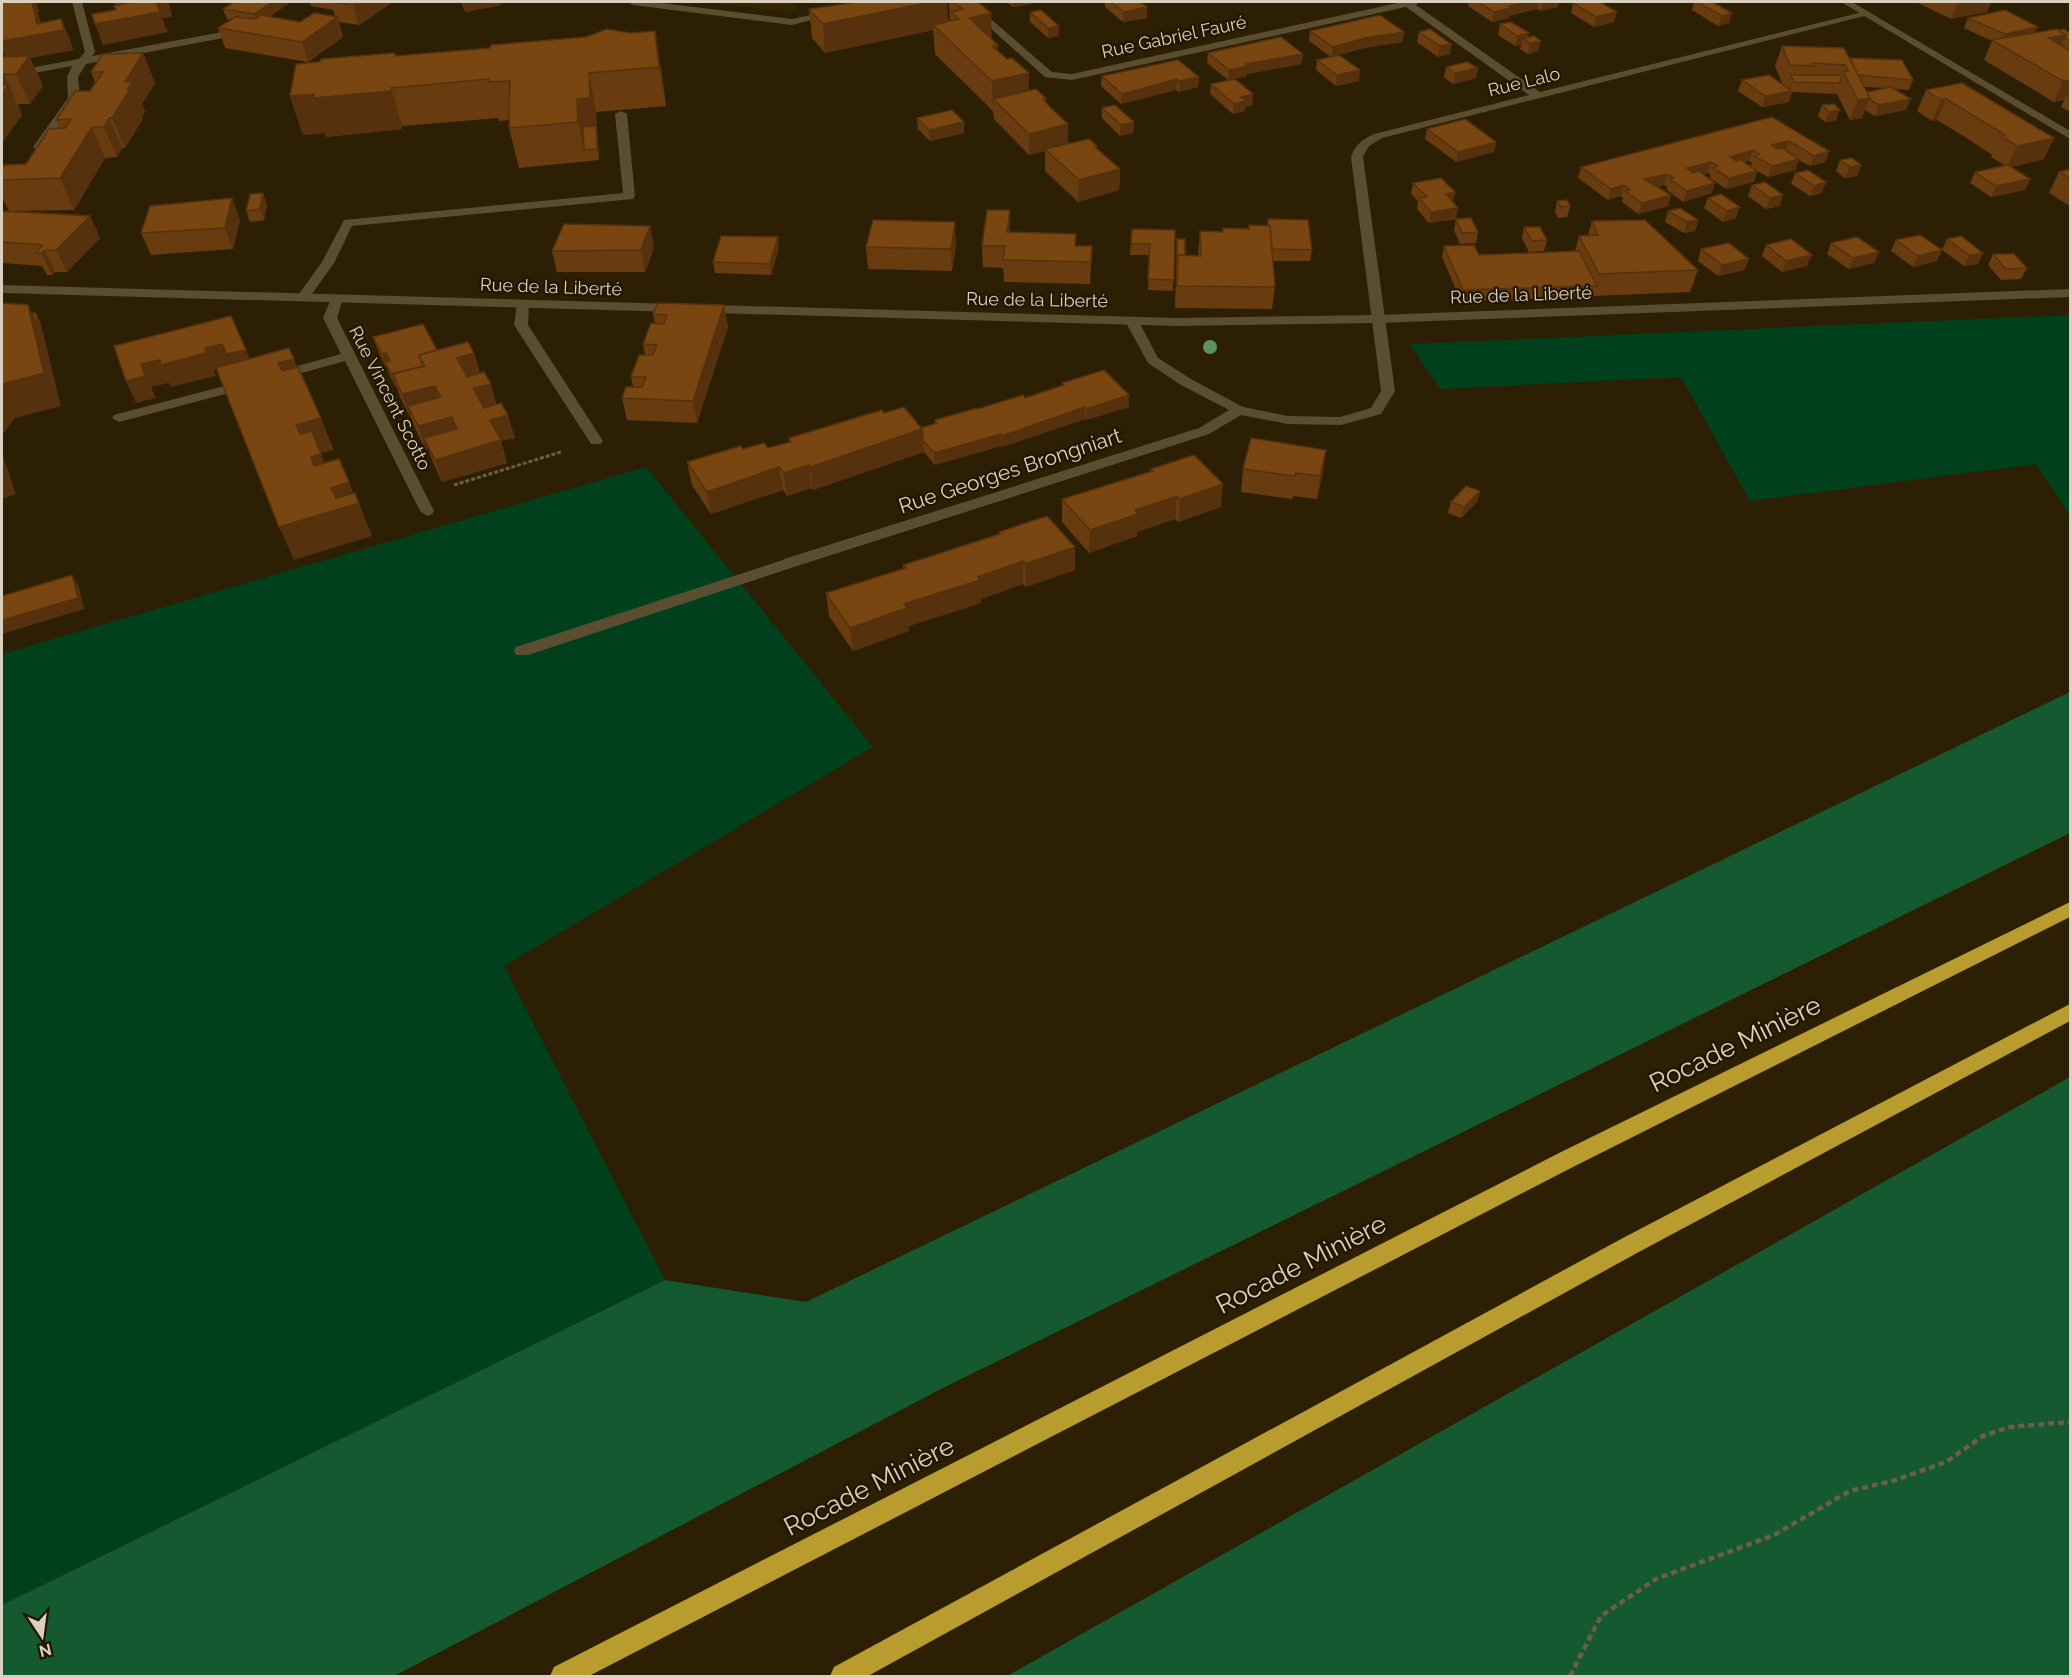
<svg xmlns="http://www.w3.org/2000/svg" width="2072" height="1678" viewBox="0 0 2072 1678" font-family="Raleway,sans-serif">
<rect width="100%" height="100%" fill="#2d1f03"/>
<path fill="#352500" d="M701,2H791L798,10L789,12Z"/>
<path fill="#00401d" d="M2070,315V516L2036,464L1750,501L1681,377L1440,389L1410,344Z
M646,467L873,747L504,966L665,1280L2,1605V654Z"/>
<path fill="#155931" d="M2070,692V833L941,1389L394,1676H2V1605L665,1280L806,1302Z
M2070,1077V1676H1007Z"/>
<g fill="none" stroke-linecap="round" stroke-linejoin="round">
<path stroke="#6b5f48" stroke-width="3" stroke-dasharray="4 2" stroke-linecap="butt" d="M454,485L561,452"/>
<path stroke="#6b5f48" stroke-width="4.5" stroke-dasharray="6 4" stroke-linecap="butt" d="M1570,1676L1601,1616L1656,1579L1774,1535L1850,1491L1896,1480L1946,1462L1983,1436L2010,1427L2070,1422"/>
<path fill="#5b4d30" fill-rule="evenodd" d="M621,111L627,114L635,196L633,199L352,226L334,263L307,301H297L296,298L322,262L344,220L623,193L615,114Z
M789,558L794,559L797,563L794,567L528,655H516L514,651L516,647Z"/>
<path fill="#5b4d30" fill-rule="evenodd" d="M72,2H82L95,52L92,56L244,28L249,31L244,34L86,64L78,77L80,98L43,149L39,150L33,147L68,98L67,77L72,66L2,79V73L79,59L85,52Z
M628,2H653L792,19L833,10L838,13L792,25L633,5Z
M961,2H971L1052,72L1072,74L1402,2H1419L1416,5L1540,92L1867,11L1872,14L1382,138L1369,146L1363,157L1395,391L1381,414L1341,425L1288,424L1241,415L1209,434L794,567H784L781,563L784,559L1199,428L1229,410L1181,385L1148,363L1125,321L1127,318H1137L1158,358L1191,379L1243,407L1288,416L1340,417L1371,408L1381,391L1351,157C1355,145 1363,139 1374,134L1529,95L1406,7L1072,80L1045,77Z
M337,295L343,299L337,318L434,511L432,514L427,516L420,511L345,361L277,380L270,376L272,373L341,354L323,318L331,299Z
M523,300L529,304L528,325L603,441L601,444H591L514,325L517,304Z
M247,380L252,381L254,384L252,387L119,422L112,418L114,415Z"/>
<path fill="#5b4d30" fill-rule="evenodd" d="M1841,2H1852L2070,131V139Z
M2,285L1177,318L1377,315L2070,289V297L1377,323L1177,326L2,293Z"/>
<path fill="#b99c2e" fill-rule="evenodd" d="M2070,902V917L1573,1167L589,1676H550L554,1667L1559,1153Z
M2070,1004V1021L1637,1253L868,1676H830L834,1667L1621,1239Z"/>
</g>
<circle fill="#5c945d" cx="1210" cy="347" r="7"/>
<path fill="#683c0f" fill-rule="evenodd" d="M2,2H36L39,12L37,13L41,23L61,19L70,40L73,50L30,58L43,86L30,104H18V105L22,115L2,143V57H5L2,50Z
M234,2H291L269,17L300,22L335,17L333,10L311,6L309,2H393L359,25L339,22L343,37L308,62L225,48L218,28L231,20L227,19L223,9Z
M462,2H500L501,5L466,12L463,7Z
M857,2H947L948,22L950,21L949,2H978L991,39L998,51L1029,91L1046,98V103L1068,144L1097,146V149L1120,169L1119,190L1078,202L1045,171V151L1029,155L994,119L993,111L935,54L933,30L825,53L812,38L809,9Z
M1007,2H1039L1013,7Z
M1105,2H1140L1147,7V18L1123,22L1105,7Z
M1469,2H1559L1558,7L1540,11L1537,9L1509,16V18L1492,22L1468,6Z
M1694,2H1712L1729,23L1718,26L1692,10Z
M1919,2H1991L1987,12L1951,19L1918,3Z
M1573,3L1614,22L1594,27L1571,13Z
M1030,12L1059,36L1048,38L1030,22Z
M1968,18L2035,33L2058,30L2070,33V112L2061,107L2064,100L2054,102L1984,60L1992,41L1964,28Z
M1500,24L1529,33L1528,37L1538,51L1528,54L1520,49L1521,45L1515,46L1498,35Z
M1310,31L1404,32L1402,42L1364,48L1339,55L1359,81L1336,86L1316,70L1317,60L1331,57L1309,41Z
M1419,32L1451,44L1450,54L1438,57L1417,42Z
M586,37L661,68L666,106L596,112L599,160L519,168L509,128V120L499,121L498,118L402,126V129L326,137L325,133L303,135L290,96L396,56L490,48Z
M1782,46L1913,80L1909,90L1895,89L1906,110L1875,116L1865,110L1862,118L1850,120L1837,94L1792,92L1789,102L1762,107L1738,91L1742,80L1783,85L1775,66ZM1864,87L1885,88L1867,92Z
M143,53L155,83L142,104L145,112L142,116L143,119L125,148H122L117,157L105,158L74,210L14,211L90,216L100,238L67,272H55L52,275H47L42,266L2,263V211H9L2,197V169L26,164L60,128L56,120L90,91L95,82L91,72Z
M1208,53L1303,54L1301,64L1247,74V76L1235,79L1253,94L1252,105L1245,107V111L1233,114L1210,94L1211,84L1228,80L1207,63Z
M1446,67L1478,68L1476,78L1453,84L1444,77Z
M1102,76L1199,77L1198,87L1179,92L1176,90L1121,104L1101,86Z
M1926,90L2054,138L2044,159L2011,167L2030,179L2025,190L1991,197L1970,183L1975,172L2004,165L1991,157L1992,155L1965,137L1937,120L1932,121L1917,111Z
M1834,104L1836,121L1825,122L1818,116L1822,105Z
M1102,108L1134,122L1133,133L1120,136L1102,118Z
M1772,117L1829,151L1825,162L1810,166L1799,160L1795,170L1768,177L1757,171L1754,182L1726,189L1710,178L1711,175L1708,173L1702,174L1712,193L1683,202L1667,190V187L1664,185L1657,187L1671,195L1668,206L1638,214L1622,202L1623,198L1621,196L1608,200L1578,178L1581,167ZM1749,161L1752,163L1751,166L1745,162Z
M917,118L964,122V133L930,141L918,129Z
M1427,129L1496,142L1494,152L1456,162L1425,139Z
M1840,160L1861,165L1857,176L1845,178L1836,171Z
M2070,169V206L2049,193L2059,172Z
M1808,170L1822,193L1810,196L1791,184L1795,173Z
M1765,182L1780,206L1766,209L1748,196L1752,185Z
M1413,183L1455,192L1453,202L1456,219L1478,232L1476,243L1460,244L1454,230L1456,219L1429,223L1417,209L1418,201L1411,194Z
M1721,194L1736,218L1723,222L1704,208L1708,198Z
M1557,201L1570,206L1567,217L1558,218L1555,212Z
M267,204L264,220L250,222L246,211Z
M1668,211L1698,220L1695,231L1684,233L1665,222Z
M1268,219L1312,250L1310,261H1273L1275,287L1272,309L1175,308L1177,239L1185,255H1198L1200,231L1222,232L1223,228L1248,229L1249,225L1267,226Z
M240,220L233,249L151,255L141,233Z
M1592,221L1698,270L1690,292L1594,296V297L1461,301L1442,257L1444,246L1479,255L1575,252L1579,236H1588Z
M1524,227L1547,240L1544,251L1529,252L1522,238Z
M1132,229L1175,230L1173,291L1148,290L1149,255H1130Z
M1010,232L1076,246H1092L1090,284L1004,282L1003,268L983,267L982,246Z
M1947,239L1983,253L1978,264L1964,266L1942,250Z
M1896,240L1937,261L1913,267L1891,251Z
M1831,243L1879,252L1874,263L1849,269L1827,254Z
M956,244L952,271L868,269L866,247Z
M1766,245L1807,266L1782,272L1762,256Z
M654,248L645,272H557L552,251Z
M779,248L771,275L715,273L713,262Z
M1701,249L1745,270L1718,276L1698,261Z
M1993,254L2027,268L2021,279L2001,280L1988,265Z
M724,305L728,327L697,423L627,420L622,398L633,387L631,377L645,355L643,344L655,324L653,314Z
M373,337L437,350L474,353L480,373L515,438L501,441L507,463L442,482L432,460L428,448L425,449L415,428L411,417H410L400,397L396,385L395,386L389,374L386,366H385L377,348Z
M1062,383L1129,407L1086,420L1085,419L1002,447L1001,446L935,465L924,452L813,490L811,488L787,496L783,490L711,514L692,485L687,462L743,449L768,448L789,442V438L921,428L935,424V420L1025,398L1062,386Z
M1151,469L1221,507L1178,522L1175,519L1137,532V536L1089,553L1062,522V499L1151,472Z
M1243,469L1323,472L1317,499L1293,496L1292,499L1241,492Z
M1480,491L1477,502L1461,518L1448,513L1451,502Z
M999,532L1075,547V570L1026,587L1023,584L981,599V603L909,626V631L853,651L829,616L826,593L903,569V565L999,535Z"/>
<path fill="#55310d" d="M16,2H36L39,12L37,13L40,19L43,34L61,19L70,40L73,50L30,58L43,86L30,104L16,74L7,62L2,50V41Z
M114,2H129L121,19Z
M156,2H169L172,17L162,18L168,32L103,45L95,24Z
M273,2H291L258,24L254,14Z
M359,2H393L359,25L353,5Z
M463,2H500L501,5L466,12Z
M931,2H947L948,27L933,25V30L825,53L823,24Z
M1013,2H1039L1013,7Z
M1530,2H1539L1537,9L1509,16V18L1492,22L1494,12L1509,6Z
M1543,2H1559L1558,7L1540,11Z
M1958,2H1991L1987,12L1951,19Z
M1147,7V18L1123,22L1124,12Z
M1617,12L1614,22L1594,27L1596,17Z
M991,13L992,42L969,18Z
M1732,13L1729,23L1718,26L1722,16Z
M337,17L343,37L308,62L302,42Z
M1059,26V36L1048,38V28Z
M2038,27L2033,37L2000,45L2005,34Z
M655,31L661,68L666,106L659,67Z
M1404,32L1402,42L1364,48L1332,57L1333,47L1365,38Z
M1529,33L1527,41L1523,39L1521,45L1515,46L1517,36Z
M2066,35L2057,55L2049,38Z
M1541,41L1538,51L1528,54L1530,43Z
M1451,44L1450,54L1438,57L1440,46Z
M998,45V74L992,46Z
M143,53L155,83L142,104L145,112L142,116L143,119L125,148L112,118L125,82Z
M1303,54L1301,64L1247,74V76L1228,81L1229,70L1246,64Z
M1478,68L1476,78L1453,84L1455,73Z
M1360,70L1359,81L1336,86L1337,75Z
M589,73L596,112L599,160L597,149L584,150L578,122L577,99Z
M1029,73V102L993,99V111L992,81Z
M4,74L22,115L2,143V78Z
M1199,77L1198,87L1179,92V81Z
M1177,79L1176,90L1121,104L1122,94Z
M2070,80V99L2066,96L2064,100L2054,102L2063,81Z
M391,88L402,126V129L326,137L325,133L303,135L290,96Z
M1792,91L1789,102L1762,107L1765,96Z
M1253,94L1252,105L1245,107V111L1233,114L1234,104L1241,97Z
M1870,98L1862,118L1850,120L1858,100Z
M1911,99L1906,110L1875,116L1879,105Z
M1946,99L1937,120L1932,121L1941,100Z
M1840,110L1836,121L1825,122L1829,112Z
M109,118L122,148L117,157L104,127Z
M964,122V133L930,141L929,130Z
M1134,122L1133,133L1120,136L1121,125Z
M1068,124V145L1029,155V134Z
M92,127L105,158L74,210L60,178Z
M2054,138L2044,159L2007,168L2017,146Z
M1789,141L1785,151L1767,156L1771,145Z
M1496,142L1494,152L1456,162L1458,152Z
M1753,150L1749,161L1726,167L1730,157Z
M1829,151L1825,162L1810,166L1814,156Z
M1799,159L1795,170L1768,177L1772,166Z
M1711,162L1708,173L1684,179L1687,168Z
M1861,165L1857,176L1845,178L1850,167Z
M1120,169L1119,190L1078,202L1079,180Z
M1757,171L1754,182L1726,189L1729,178Z
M1667,174L1664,185L1641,190L1644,179Z
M2030,179L2025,190L1991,197L1996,186Z
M1826,182L1822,193L1810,196L1814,186Z
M1715,183L1712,193L1683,202L1687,191Z
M1624,185L1621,196L1608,200L1611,189Z
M1455,192L1453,203L1446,194Z
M263,193L267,204L264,220L260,209Z
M1671,195L1668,206L1638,214L1642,203Z
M1783,195L1780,206L1766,209L1770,198Z
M232,198L240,220L233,249L225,228Z
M1740,207L1736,218L1723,222L1727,211Z
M1458,208L1456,219L1429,223L1431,212Z
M1010,210V232H1007Z
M90,216L100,238L67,272L56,250Z
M1698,220L1695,231L1684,233L1687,222Z
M955,222L956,244L952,271L951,249Z
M650,226L654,248L645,272L641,250Z
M778,237L779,248L771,275L770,264Z
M45,250L55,272L52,275L41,253Z
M1942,250L1937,261L1913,267L1918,256Z
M1879,252L1874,263L1849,269L1853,258Z
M1983,253L1978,264L1964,266L1969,255Z
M1812,255L1807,266L1782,272L1786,261Z
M1749,259L1745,270L1718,276L1722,265Z
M28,305L38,326L36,313L41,324L61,406L15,418L2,435V384Z
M724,305L728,327L697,423L693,401Z
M222,344L246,350L255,372L232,366L214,370L216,376L171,387L169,383L151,387L156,398L136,403L126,381L141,364Z
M386,353L390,364L385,362L386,366H385L382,354Z
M474,353L480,376L463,380L457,358Z
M294,359L307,391L291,395L278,363Z
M391,374H393L396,385L395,386Z
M491,384L497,406L480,411L473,388Z
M435,386L442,408L408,406L411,417H410L402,394Z
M1129,395V407L1086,420V409Z
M1085,407V419L1002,447V436Z
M508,415L515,438L501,441L507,463L442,482L435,460L490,420Z
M452,417L459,440L424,438L428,448L425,449L418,426Z
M321,418L334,450L319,454H321L334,487L324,490L296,425Z
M922,429L924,452L813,490L810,467Z
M1001,434V446L935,465L934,453Z
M1326,450L1323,472L1317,499L1320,476Z
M2,453L16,494L2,499Z
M809,465L811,488L787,496L784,473Z
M779,467L783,490L711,514L707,492Z
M349,482L358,504L359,503L372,536L294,560L279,527L331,488Z
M1223,484L1221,507L1178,522L1180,499Z
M1480,491L1477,502L1461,518L1464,507Z
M1177,496L1175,519L1137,532V536L1089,553L1090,530L1135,510Z
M1075,547V570L1026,587L1025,564Z
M1023,561V584L981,599V603L909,626V631L853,651L850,628L904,604Z
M72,575L79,587L84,609L2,634V620Z"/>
<path fill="#794612" stroke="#55310d" stroke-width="1.5" d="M2,2H32L37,24L61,19L64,30L2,41Z
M129,2H156L160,12L95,24L92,14L116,10L114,6L129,3Z
M234,2H273L254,14L223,9Z
M330,2H359L353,5Z
M857,2H931L823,24L809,9Z
M954,2H978L991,13L969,18L998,45L992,46L1007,59L1012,58L1029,73L992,81L933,25L959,19L951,12L963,9Z
M1111,2H1140L1147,7L1124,12Z
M1478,2H1530L1509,6L1511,8L1494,12Z
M1579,2H1600L1617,12L1596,17L1573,3Z
M1697,2H1712L1732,13L1722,16Z
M1041,10L1059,26L1048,28L1030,12Z
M2005,10L2038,27L2005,34L1968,18Z
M314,13L337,17L302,42L218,28L235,17L255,19L261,15L300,22Z
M1380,15L1404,32L1365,38L1333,47L1310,31Z
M1511,22L1529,33L1517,36L1500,24Z
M607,29L630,33L655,31L659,67L589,73L590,98L577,99L578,122L509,128L510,81L489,82V79L391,88V91L313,98L314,94L290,96L296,64L320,62L321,59L395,53V56L490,48L491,45L586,37Z
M1430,29L1451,44L1440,46L1419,32Z
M2057,29L2066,35L2049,38L2070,51V80L2063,81L1992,40Z
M2064,29L2070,33V40L2065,38L2066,35L2058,30Z
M1534,36L1541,41L1530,43L1523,39Z
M1281,37L1303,54L1246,64L1248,66L1229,70L1208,53Z
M1782,46L1844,48L1870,98L1858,100L1846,77L1844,71H1848L1845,65L1813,63L1814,66L1790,65Z
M143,53L125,82H132L128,89L131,88L112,118H109L104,127H92L60,178L2,180V169L4,165L26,164L49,129L65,128L71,119L56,120L75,91H90L103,72H91L103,54Z
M1339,55L1360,70L1337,75L1317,60Z
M29,56L16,74H4L2,78V57Z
M1850,58L1902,60L1913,80L1858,75Z
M1178,60L1199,77L1179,81L1177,79L1122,94L1102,76Z
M1467,62L1478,68L1455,73L1446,67Z
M1769,75L1792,91L1765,96L1742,80Z
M1791,75H1841L1842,76L1840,81L1841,83L1794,82Z
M1235,79L1253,94L1241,97L1246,101L1234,104L1211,84Z
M1962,83L2054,138L2017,146L2001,136L2005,135L1974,116L1946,99L1941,100L1926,90Z
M2,85H8L2,94Z
M1891,87L1911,99L1879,105L1869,99L1870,98L1867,92Z
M1036,89L1046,98L1043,99L1050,107L1068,124L1029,134L993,99Z
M1834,104L1840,110L1829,112L1822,105Z
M1115,105L1134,122L1121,125L1102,108Z
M952,110L964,122L929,130L917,118Z
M1772,117L1829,151L1814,156L1789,141L1771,145L1777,149L1782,148L1799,159L1772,166L1754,156L1759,154L1753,150L1730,157L1736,161L1741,160L1757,171L1729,178L1713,168L1718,166L1711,162L1687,168L1693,173L1699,171L1715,183L1687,191L1670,179L1674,178L1667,174L1644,179L1671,195L1642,203L1625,191L1630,190L1624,185L1611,189L1581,167Z
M1465,119L1496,142L1458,152L1427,129Z
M596,126L597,149L584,150L583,127Z
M1089,139L1097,146L1095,147L1120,169L1079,180L1045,149Z
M1852,158L1861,165L1850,167L1840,160Z
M2008,165L2030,179L1996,186L1975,172Z
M2070,169V178L2059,172Z
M1808,170L1826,182L1814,186L1795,173Z
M1441,178L1455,192L1446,194L1458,208L1431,212L1419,198L1427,197L1413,183Z
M1765,182L1783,195L1770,198L1752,185Z
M263,193L260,209L246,211L250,194Z
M1721,194L1740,207L1727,211L1708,198Z
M232,198L225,228L141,233L150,206Z
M1567,200L1570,206L1561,207L1557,201Z
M1680,208L1698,220L1687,222L1668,211Z
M987,210H1010L1007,232L1076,234L1075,246H1092L1091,262L1003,260L1005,246H982Z
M2,211L90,216L56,250H45L41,253H36L43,245L2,242Z
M1471,218L1478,232L1462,233L1456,219Z
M1268,219L1308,220L1312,250L1272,249L1270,226H1268Z
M873,220L955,222L951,249L866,247Z
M1645,220L1698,270L1599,274L1579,236L1598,235L1592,221Z
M564,224L650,226L641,250L552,251Z
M1249,225L1270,226L1275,287L1177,286L1178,255L1201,256L1200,231L1223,232V228L1249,229Z
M1524,227H1540L1547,240L1532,241Z
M1132,229L1175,230L1174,280L1148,279L1150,244H1131Z
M1920,235L1942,250L1918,256L1896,240Z
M721,236L778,237L770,264L713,262Z
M1961,236L1983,253L1969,255L1947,239Z
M1857,237L1879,252L1853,258L1831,243Z
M1177,239H1185V255H1178L1177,259Z
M1791,239L1812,255L1786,261L1766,245Z
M1729,243L1749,259L1722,265L1701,249Z
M1474,245L1479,255L1579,251L1597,286L1463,290L1444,246Z
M1993,254H2014L2027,268L2006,269Z
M2,303L28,305L44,373L2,384Z
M658,303L724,305L693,401L622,398L626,387H642L646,377H631L639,355H653L657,345L643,344L651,323L664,324L667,315L653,314Z
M32,313H36L38,326Z
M231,316L246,350L227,354L222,344L205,348L206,353L161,365L160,360L141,364L145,376L126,381L114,346Z
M423,324L437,350L419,355L423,366L391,374L385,362L390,361L386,353L382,354L373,337Z
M468,342L474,353L457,358L467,377L484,372L491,384L473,388L484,408L501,403L508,415L490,420L501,440L435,460L424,438L457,429L452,417L418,426L408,406L441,397L435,386L402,394L393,374L425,366L419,355Z
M289,348L294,359L278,363L282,371L298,367L321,418L296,425L300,434L312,431L321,454L311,457L314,466L339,459L349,482L331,488L336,498L355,493L359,503L279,527L216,368Z
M1104,370L1129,395L1086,409L1085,407L1002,436L1001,434L934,453L923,440L922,429L921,428L937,423L935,420L977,408L978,409L1023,395L1025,398L1064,385L1062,383Z
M904,407L922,429L810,467L809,465L784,473L779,467L707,492L687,462L741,446L743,449L764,443L768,448L791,442L789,438L882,410L884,413Z
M1251,438L1326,450L1320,476L1296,473L1295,476L1243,469Z
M1194,455L1223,484L1180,499L1177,496L1135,510L1138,514L1090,530L1062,499L1153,471L1151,469Z
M1466,486L1480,491L1464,507L1451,502Z
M1047,516L1075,547L1025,564L1023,561L978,577L980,580L904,604L907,608L850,628L826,593L906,568L903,565L1000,534L999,532Z
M72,575L78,598L2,620V596Z"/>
<g text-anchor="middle" stroke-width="4.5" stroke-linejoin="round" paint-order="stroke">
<g font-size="18" fill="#d9d0c0" stroke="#231600">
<text transform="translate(1174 37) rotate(-12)" y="6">Rue Gabriel Fauré</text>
<text transform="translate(1524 82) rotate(-14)" y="6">Rue Lalo</text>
<text transform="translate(551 287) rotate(2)" y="6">Rue de la Liberté</text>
<text transform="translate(1521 295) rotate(-2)" y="6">Rue de la Liberté</text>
<text transform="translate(1037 300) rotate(1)" y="6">Rue de la Liberté</text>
<text transform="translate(390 398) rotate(63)" y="6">Rue Vincent Scotto</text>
</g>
<g font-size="21" fill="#d9d0c0" stroke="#231600">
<text transform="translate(1010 471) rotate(-18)" y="7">Rue Georges Brongniart</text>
</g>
<g font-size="26" fill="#d9d0c0" stroke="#231600">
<text transform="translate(1735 1044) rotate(-26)" y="9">Rocade Minière</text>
<text transform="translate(1301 1264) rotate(-27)" y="9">Rocade Minière</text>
<text transform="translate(869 1486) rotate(-27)" y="9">Rocade Minière</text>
</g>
</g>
<rect width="2072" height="1678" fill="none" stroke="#d9d0c0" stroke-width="6"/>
<g transform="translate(42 1636) rotate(167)" stroke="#231600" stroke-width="4.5" paint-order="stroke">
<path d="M0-4.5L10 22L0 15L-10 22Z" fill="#d9d0c0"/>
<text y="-9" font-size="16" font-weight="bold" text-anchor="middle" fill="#d9d0c0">N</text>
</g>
</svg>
